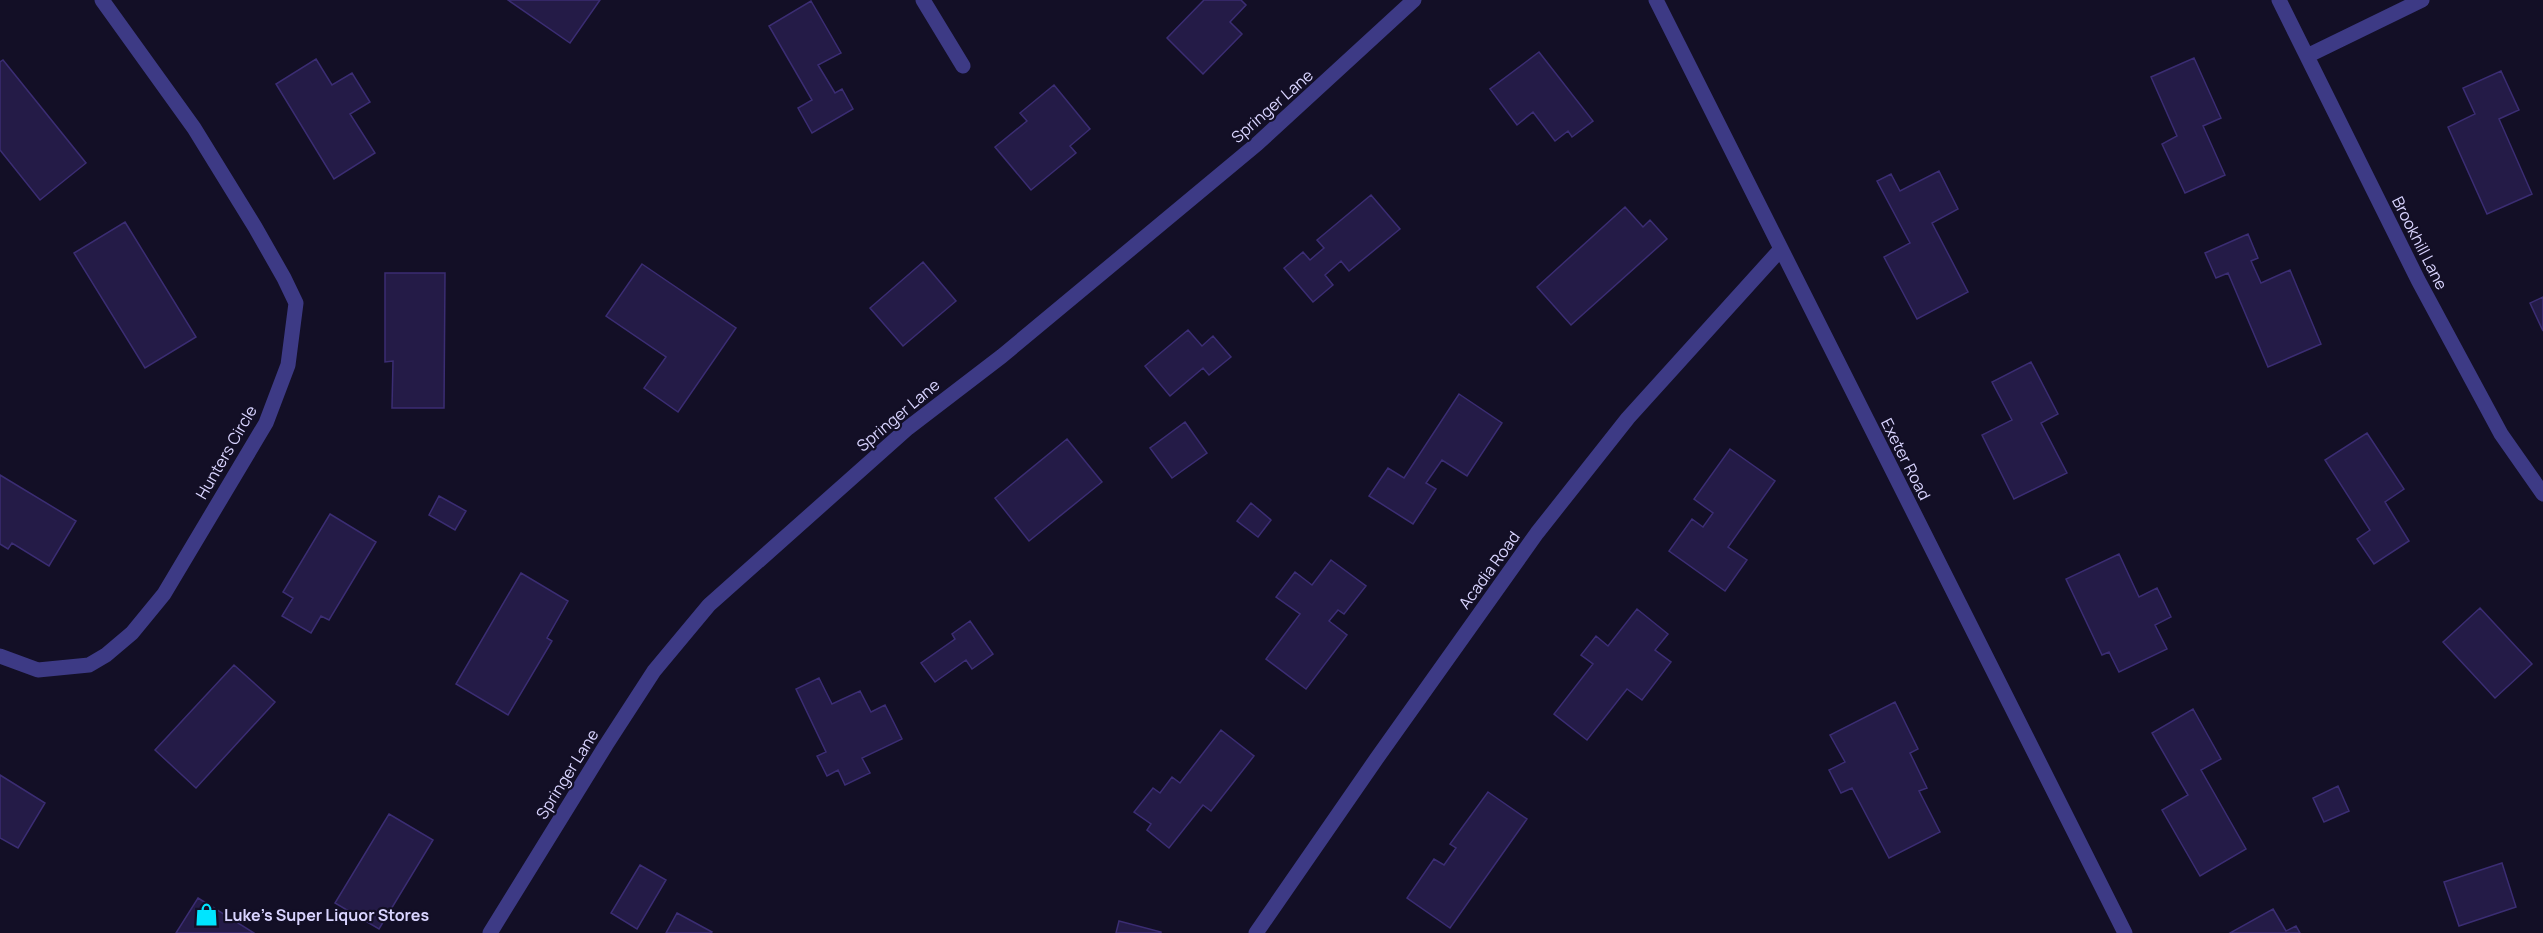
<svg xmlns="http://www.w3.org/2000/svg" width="2543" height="933" viewBox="0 0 2543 933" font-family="Manrope,sans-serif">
<rect width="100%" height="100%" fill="#130f26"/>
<path fill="#241b47" stroke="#3b2d73" stroke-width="1.5" d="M508,0H600L570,43Z
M1204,0H1241L1246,5L1230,22L1242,34L1203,74L1167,38Z
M811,1L841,53L818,65L835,93L842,89L853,109L812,133L798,108L812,100L769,26Z
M1539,52L1593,121L1572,137L1568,131L1555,141L1533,112L1517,125L1490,89Z
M2194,58L2221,118L2203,126L2225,175L2185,193L2162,144L2177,136L2151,77Z
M316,59L332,85L352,73L370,102L350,114L375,153L334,179L276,84Z
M3,60L86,163L40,200L0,150V62Z
M2501,71L2519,110L2499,119L2532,194L2487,214L2448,127L2475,114L2463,88Z
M1054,85L1090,129L1070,146L1076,153L1031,190L995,147L1027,121L1020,113Z
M1939,171L1958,209L1932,223L1968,292L1917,319L1884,257L1910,243L1877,181L1891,174L1900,191Z
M1371,195L1400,229L1349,271L1341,261L1325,275L1333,285L1313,302L1284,268L1303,252L1310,260L1324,248L1317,240Z
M1625,207L1643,227L1650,220L1667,239L1571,325L1537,287Z
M125,222L196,337L145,368L74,253Z
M2248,234L2258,258L2251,261L2261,283L2290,270L2321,344L2268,367L2228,273L2216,278L2205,253Z
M923,262L956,301L903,346L870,308Z
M642,264L736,328L678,412L644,388L666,357L606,316Z
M385,273H445L444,408H392L393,361L385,362Z
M2543,297V331L2530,303Z
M1188,330L1202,346L1213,336L1231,357L1209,375L1203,368L1170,396L1145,366Z
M2031,362L2058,414L2041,423L2067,473L2014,499L1982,435L2012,420L1992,382Z
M1459,394L1502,423L1467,476L1442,460L1426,483L1436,489L1413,524L1369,496L1388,468L1404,478Z
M1185,422L1207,453L1172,478L1150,448Z
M2367,433L2404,489L2385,502L2409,541L2374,564L2357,539L2370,530L2325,460Z
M1067,439L1102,482L1029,541L995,498Z
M1730,449L1775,481L1728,547L1747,560L1725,591L1669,551L1692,519L1703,527L1713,513L1694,499Z
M0,475L76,521L49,566L12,543L8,549L0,544Z
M439,496L466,511L455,530L429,515Z
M1251,503L1271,520L1258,537L1237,521Z
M330,514L376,542L329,620L321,616L311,633L282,616L293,598L283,592Z
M2119,554L2139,597L2157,588L2171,617L2155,625L2167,649L2119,672L2109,652L2102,655L2066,579Z
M1331,560L1366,586L1344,614L1338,610L1329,621L1347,635L1306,689L1266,659L1300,614L1276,597L1295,572L1312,585Z
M521,573L568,601L547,638L552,641L508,715L456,684Z
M2480,608L2532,664L2495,698L2443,642Z
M1637,609L1668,634L1655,650L1671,662L1642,700L1627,689L1587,740L1554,714L1593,664L1581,655L1596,636L1608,646Z
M970,621L993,654L972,669L966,660L935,682L921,663L955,639L952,634Z
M234,665L275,702L196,788L155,750Z
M819,678L832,704L860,691L871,712L885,705L902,739L862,758L870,773L845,785L838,770L827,776L817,756L826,752L796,689Z
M1895,702L1918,749L1910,753L1927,788L1919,791L1940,832L1889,858L1852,788L1841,793L1829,770L1845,762L1830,735Z
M2193,709L2221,759L2201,770L2246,849L2200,876L2162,810L2188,795L2152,733Z
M1221,730L1254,756L1211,811L1203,805L1169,848L1147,830L1151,824L1134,812L1153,788L1160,793L1172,777L1180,783Z
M0,775L45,803L18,848L0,838Z
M2338,786L2349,811L2324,822L2313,798Z
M1488,792L1527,819L1450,928L1407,898L1434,859L1444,865L1456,848L1450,844Z
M389,814L433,840L379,929L335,903Z
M2502,863L2516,907L2459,926L2444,882Z
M640,865L666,880L637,929L611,913Z
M198,898L254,933H176Z
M2273,909L2286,931L2296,926L2300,933H2230Z
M677,913L712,932L711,933H666Z
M1119,921L1161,932V933H1116Z"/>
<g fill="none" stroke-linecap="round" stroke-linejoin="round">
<path stroke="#3d3a85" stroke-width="15" d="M923,0L963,66
M1656,0L2125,933
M2279,0L2418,280L2501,434L2543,494
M2307,56L2422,0
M0,656L38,670L89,665L106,655L132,633L164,594L266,423L288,365L296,303L284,278L255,227L194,128L102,0
M490,933L606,745L654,671L709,605L908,428L1002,356L1257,144L1414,0
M1256,933L1377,758L1537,533L1628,418L1780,250"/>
</g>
<defs>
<symbol id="shop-bare" viewBox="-9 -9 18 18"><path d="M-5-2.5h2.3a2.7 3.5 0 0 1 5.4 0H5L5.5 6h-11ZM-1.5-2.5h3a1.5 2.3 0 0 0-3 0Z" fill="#00e5ff" stroke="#130f26" stroke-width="2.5" paint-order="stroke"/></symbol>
</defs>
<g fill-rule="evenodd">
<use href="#shop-bare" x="190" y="898" width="33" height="33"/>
</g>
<g text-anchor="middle" stroke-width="4.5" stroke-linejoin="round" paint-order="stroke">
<g font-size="16" fill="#d9d4ff" stroke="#130f26">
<text transform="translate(1272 106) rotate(-41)" y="6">Springer Lane</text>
<text transform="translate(2420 243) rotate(63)" y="6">Brookhill Lane</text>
<text transform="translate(898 415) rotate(-40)" y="6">Springer Lane</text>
<text transform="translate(226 452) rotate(-60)" y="6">Hunters Circle</text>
<text transform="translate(1906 459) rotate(63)" y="6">Exeter Road</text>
<text transform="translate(1489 570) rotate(-54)" y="6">Acadia Road</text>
<text transform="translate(567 774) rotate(-58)" y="6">Springer Lane</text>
</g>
<g font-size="16" font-weight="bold" fill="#d9d4ff" stroke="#130f26" text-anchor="start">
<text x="224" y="921">Luke's Super Liquor Stores</text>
</g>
</g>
</svg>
